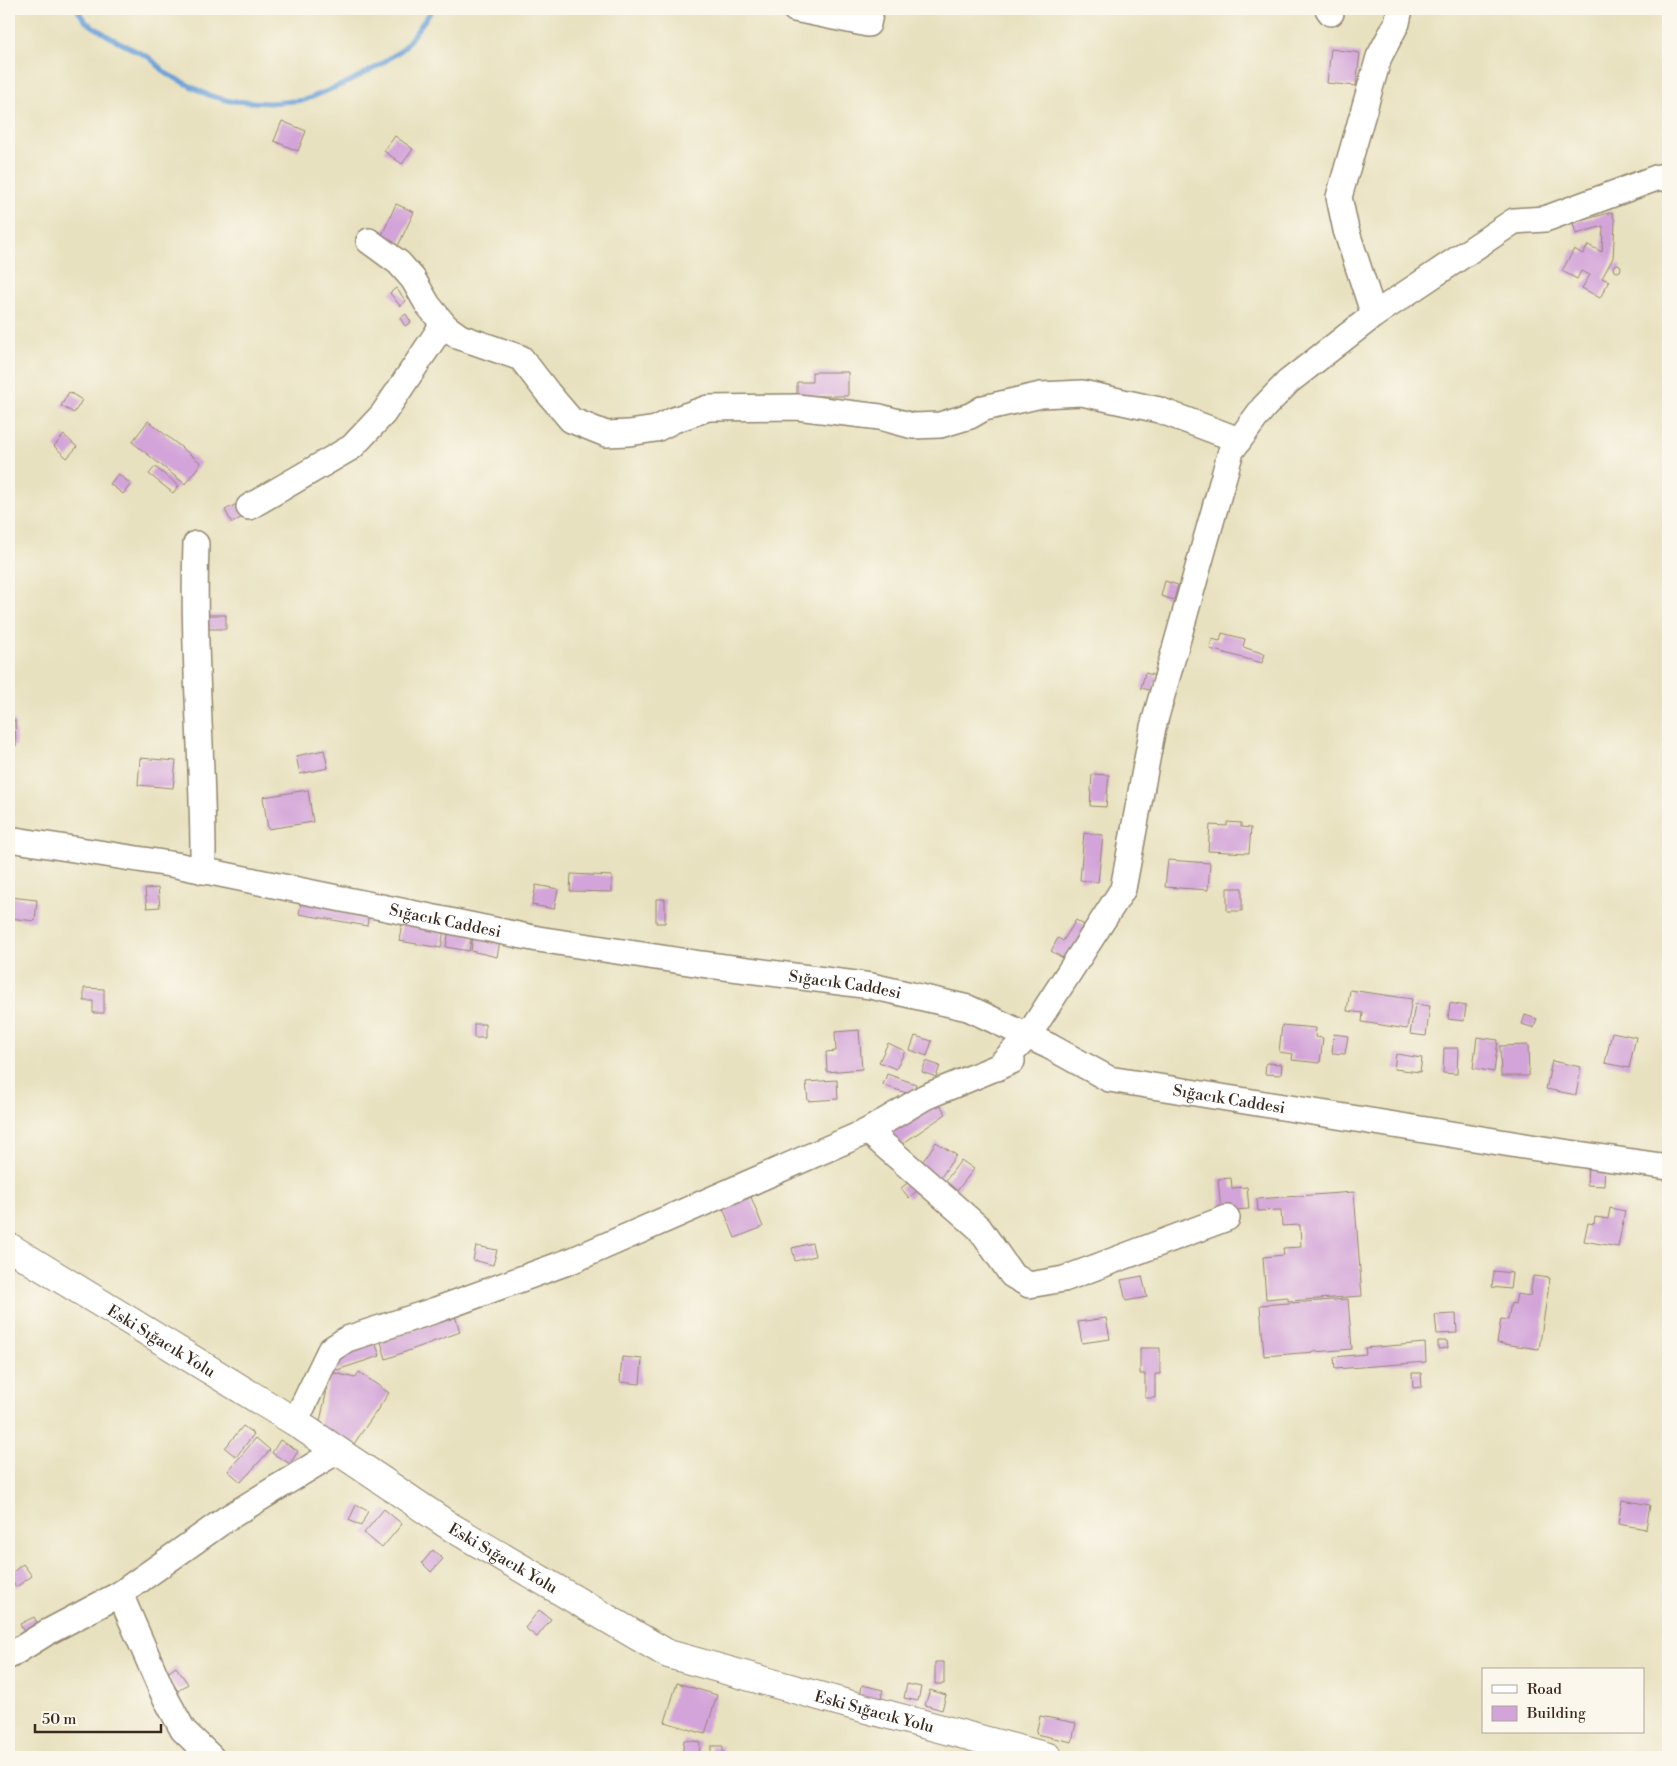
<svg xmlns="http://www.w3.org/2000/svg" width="1677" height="1766" viewBox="0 0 1677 1766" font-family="'Libre Bodoni',serif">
<rect width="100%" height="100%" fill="#fbf7ec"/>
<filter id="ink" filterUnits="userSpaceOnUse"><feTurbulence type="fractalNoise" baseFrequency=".02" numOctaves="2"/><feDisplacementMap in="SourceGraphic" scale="10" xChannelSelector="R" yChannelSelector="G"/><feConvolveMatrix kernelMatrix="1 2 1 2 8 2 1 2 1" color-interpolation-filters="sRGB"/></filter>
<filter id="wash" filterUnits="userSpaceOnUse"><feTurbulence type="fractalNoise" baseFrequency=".0096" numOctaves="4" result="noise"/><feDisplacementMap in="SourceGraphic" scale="20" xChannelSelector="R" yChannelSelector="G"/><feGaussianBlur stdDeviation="1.12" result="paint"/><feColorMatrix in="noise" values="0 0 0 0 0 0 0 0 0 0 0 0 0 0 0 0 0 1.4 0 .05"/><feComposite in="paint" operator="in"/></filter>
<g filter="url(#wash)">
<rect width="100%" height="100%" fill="#e8e1bf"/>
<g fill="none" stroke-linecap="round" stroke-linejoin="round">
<path stroke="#6ca1d8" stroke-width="5" d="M77,9L86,22L113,39L150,58L167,74L208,95L230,101L270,103L305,100L346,83L375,68L403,49L433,9"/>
</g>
<g id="blocks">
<path fill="#d3a4d9" d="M1331,49L1360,53L1356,86L1327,83Z
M282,121L306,131L298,151L274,141Z
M395,136L413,149L402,164L384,151Z
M396,204L414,212L397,248L380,239Z
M1612,212L1615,222L1613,258L1602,278L1609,281L1600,298L1582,288L1590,275L1581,271L1577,279L1562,271L1574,249L1583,254L1588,245L1602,252L1603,226L1576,234L1573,223Z
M1613 268a4 4 0 1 1 8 0a4 4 0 1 1-8 0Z
M396,288L406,301L400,306L390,293Z
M406,314L411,322L405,326L400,318Z
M812,372H848V396H797V382H812Z
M69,392L82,400L74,413L61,406Z
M148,421L201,463L185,484L132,442Z
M64,435L77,447L67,458L54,446Z
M155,467L179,486L173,493L149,474Z
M118,474L131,484L123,494L110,484Z
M237,504L244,516L232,523L225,510Z
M1165,581L1178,585L1174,600L1161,596Z
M205,615H226V629H205Z
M1222,633L1245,639L1243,647L1265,654L1262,663L1210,649L1212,639L1220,641Z
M1145,673L1157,676L1153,691L1141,688Z
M15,720L16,746L9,747V721Z
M324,750L328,768L300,774L296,756Z
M140,758L176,761L173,788L138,785Z
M1092,774L1109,775L1106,807L1090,806Z
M308,790L313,822L268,829L263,797Z
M1227,822L1241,823V827L1251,828L1249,853L1208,851L1210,825L1227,826Z
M1084,833L1103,835L1098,882L1080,880Z
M1168,860L1210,863L1208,890L1165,887Z
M571,874L612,876V892L570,891Z
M536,885L558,889L554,909L532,905Z
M158,888L160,907L147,908L145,889Z
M1227,888H1242V911H1227Z
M10,897L37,900L35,921L9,918Z
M302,899L369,912L367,926L299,914Z
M656,899H665V923H656Z
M1076,920L1089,928L1068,961L1051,951L1058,938L1063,941Z
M402,922L444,930L441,948L399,941Z
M449,931L472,935L469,951L446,947Z
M9,934L12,935L10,950H9Z
M473,936L500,941L497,957L471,951Z
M84,988L104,989V1013H93V1001H84Z
M1350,990L1412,999L1407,1029L1362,1022L1363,1013L1347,1011Z
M1450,1003L1466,1006L1464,1021L1448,1019Z
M1415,1004L1430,1006L1426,1036L1410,1034Z
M1525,1015L1537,1019L1534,1028L1522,1024Z
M474,1024H485V1038H474Z
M1282,1025L1316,1028L1315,1037L1323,1038L1320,1063L1292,1060L1293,1054L1279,1052Z
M859,1030L862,1069L827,1072L826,1052L836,1051L835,1032Z
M1612,1032L1636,1037L1629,1068L1605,1063Z
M1334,1034L1348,1036L1345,1054L1332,1053Z
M915,1036L932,1041L927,1056L910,1050Z
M1477,1037L1498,1040L1494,1072L1473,1068Z
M888,1043L905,1051L896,1069L879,1062Z
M1528,1045L1529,1076H1501L1500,1046Z
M1444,1048H1458L1457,1074L1443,1073Z
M1396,1054L1422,1058L1420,1072L1394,1069Z
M926,1061L940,1066L936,1077L922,1072Z
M1552,1061L1581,1067L1576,1095L1546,1089Z
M1266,1063L1282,1064L1281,1075L1265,1074Z
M887,1074L916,1084L912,1095L883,1085Z
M837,1080L838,1099L808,1101L806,1082Z
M937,1100L946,1114L899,1146L890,1132Z
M936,1142L956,1155L939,1180L919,1167Z
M961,1160L974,1169L956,1192L944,1183Z
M1588,1161H1605L1604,1186L1587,1185Z
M915,1177L922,1186L909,1198L901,1188Z
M1231,1178L1232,1188L1247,1187L1249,1209L1221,1211L1218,1179Z
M1354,1192L1362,1296L1288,1301V1297L1266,1299L1263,1257L1284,1255L1283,1248L1301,1247L1300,1225L1282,1226L1281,1210L1258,1211L1257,1199Z
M751,1197L763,1227L735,1238L723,1208Z
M1610,1208L1625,1211L1618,1247L1584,1241L1588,1223L1594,1224L1595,1217L1608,1219Z
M812,1243L815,1256L795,1261L792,1248Z
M476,1246L497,1250L493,1265L473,1260Z
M1494,1271L1512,1273L1510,1289L1492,1287Z
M1142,1276L1147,1297L1126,1301L1121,1280Z
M1533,1276L1550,1278L1539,1349L1497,1343L1501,1319L1508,1320L1511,1303L1515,1304L1517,1294L1530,1296Z
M1348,1299L1352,1349L1264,1356L1260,1305Z
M1456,1314L1457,1333L1437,1334L1435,1315Z
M455,1316L460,1332L386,1359L381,1342Z
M1106,1318L1110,1339L1082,1343L1078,1322Z
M1438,1341H1447L1448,1348L1438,1349Z
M375,1342L380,1356L337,1370L332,1357Z
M1425,1343L1426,1362L1335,1369L1334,1357L1366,1354L1365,1348Z
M1140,1348H1160V1374H1155V1398H1145V1374H1140Z
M622,1357L642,1359L640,1384L620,1382Z
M331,1372L355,1378L359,1372L389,1393L349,1451L318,1430Z
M1412,1373H1421L1422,1387L1413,1388Z
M243,1426L254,1434L236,1457L225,1448Z
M256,1438L270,1450L241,1482L228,1471Z
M280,1440L298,1451L290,1464L272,1453Z
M1622,1500L1650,1505L1646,1529L1618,1524Z
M356,1505L368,1511L361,1526L349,1520Z
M384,1509L402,1524L382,1548L364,1533Z
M433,1550L443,1559L431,1572L422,1563Z
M23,1564L32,1576L16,1587L9,1578V1575Z
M539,1610L551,1619L537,1637L525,1628Z
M34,1617L39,1626L25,1634L20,1624Z
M935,1662H944V1684H935Z
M176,1667L188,1684L178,1691L166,1674Z
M677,1683L717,1695L705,1734L665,1722Z
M907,1684L921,1687L918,1701L904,1698Z
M862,1685L883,1690L880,1701L860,1697Z
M930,1690L946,1695L942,1710L925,1705Z
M1040,1716L1076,1723L1072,1742L1036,1734Z
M684,1740L700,1742L699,1757H682Z
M711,1746H723V1757H711Z"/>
</g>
</g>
<g filter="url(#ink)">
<use href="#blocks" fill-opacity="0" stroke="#92866e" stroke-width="1"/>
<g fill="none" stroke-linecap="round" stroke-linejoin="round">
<defs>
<g id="minor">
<path d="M795,9L868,24L871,9"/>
<path d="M1328,9L1331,13"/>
<path d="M369,241L399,263L413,279L428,305L446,327L460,337L521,358L548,393L571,420L606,434L629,433L656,429L674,420L708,408L797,407L880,417L913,426L940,425L970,416L984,408L1041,395L1082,393L1159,410L1239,440"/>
<path d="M1374,315L1346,230L1339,197L1379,57L1397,23L1400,9"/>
<path d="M249,507L352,447L383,414L438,332L445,326"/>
<path d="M196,544C192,653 204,761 203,871"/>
<path id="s1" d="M9,839L176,865L538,939L701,964L871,986L968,1008L1049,1046L1109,1079L1543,1149L1668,1167"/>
<path d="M997,1068L1028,1036L1123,889L1153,727L1231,451L1263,408L1288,382L1374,315L1514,221L1545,219L1659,177L1668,179"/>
<path d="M868,1131L979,1228L1012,1275L1029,1285L1064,1279L1227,1218"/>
<path d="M295,1422L330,1350L347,1339L436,1310L573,1260L868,1131L925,1097L1012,1061"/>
<path d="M120,1594L163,1693L183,1730L211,1757"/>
<path d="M9,1656L46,1633L120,1594L226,1519L337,1451"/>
</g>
<g id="major">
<path id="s2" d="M9,1247L295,1422L451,1527L668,1654L844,1703L1048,1757"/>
</g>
</defs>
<use href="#minor" stroke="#92866e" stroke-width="28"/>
<use href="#major" stroke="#92866e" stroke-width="30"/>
<use href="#minor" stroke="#fff" stroke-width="25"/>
<use href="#major" stroke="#fff" stroke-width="28"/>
</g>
</g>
<g text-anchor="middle" stroke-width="4" stroke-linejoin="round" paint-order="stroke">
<g font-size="16" fill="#3b2a1e" stroke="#fbf7ec">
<text dy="6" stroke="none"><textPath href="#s1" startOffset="444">Sığacık Caddesi</textPath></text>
<text dy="6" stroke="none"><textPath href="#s1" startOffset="849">Sığacık Caddesi</textPath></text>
<text dy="6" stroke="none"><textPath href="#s1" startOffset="1254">Sığacık Caddesi</textPath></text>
<text dy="6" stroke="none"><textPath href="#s2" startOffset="179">Eski Sığacık Yolu</textPath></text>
<text dy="6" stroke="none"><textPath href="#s2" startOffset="584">Eski Sığacık Yolu</textPath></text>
<text dy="6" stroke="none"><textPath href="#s2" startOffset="989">Eski Sığacık Yolu</textPath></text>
</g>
</g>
<rect width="1677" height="1766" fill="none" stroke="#fbf7ec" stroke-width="30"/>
<rect x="1482" y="1668" width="162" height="65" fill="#fbf7ec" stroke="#aea59a"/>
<rect x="1492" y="1685" width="25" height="8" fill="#ffffff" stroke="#aea59a"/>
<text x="1527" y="1694" font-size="15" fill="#3b2a1e">Road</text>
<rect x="1492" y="1706" width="25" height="15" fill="#d3a4d9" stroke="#aea59a"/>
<text x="1527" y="1718" font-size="15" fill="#3b2a1e">Building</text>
<path d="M35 1724v8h126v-8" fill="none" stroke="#3b2a1e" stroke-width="2.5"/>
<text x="42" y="1724" font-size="15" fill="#3b2a1e" stroke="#fbf7ec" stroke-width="4" paint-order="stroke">50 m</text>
</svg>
